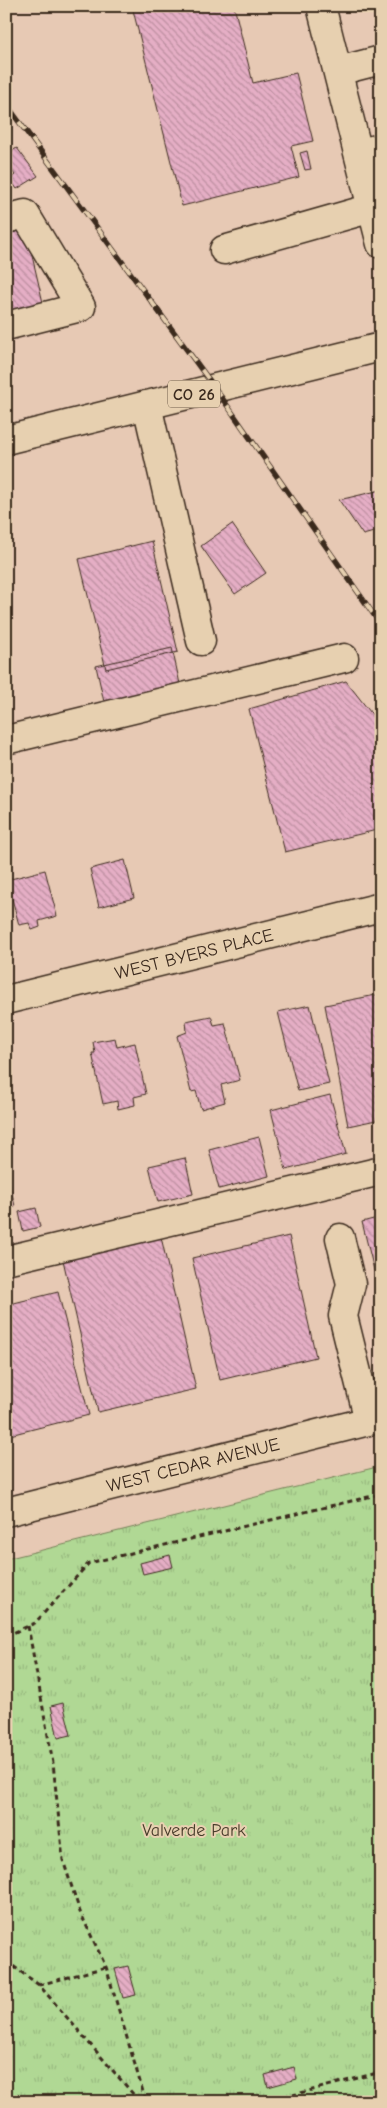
<svg xmlns="http://www.w3.org/2000/svg" width="387" height="2108" viewBox="0 0 387 2108" font-family="'Comic Neue',sans-serif">
<defs>
<pattern id="park-tufts" width="24" height="20" patternUnits="userSpaceOnUse" patternTransform="scale(1.25)"><rect width="24" height="20" fill="#b0d894"/><path d="M3 7l-1-3M5 7V3M7 7l1-3M15 17l-1-3M17 17v-4M19 17l1-3" fill="none" stroke="#98ba7f"/></pattern>
<pattern id="building-back-hatch" width="6" height="6" patternUnits="userSpaceOnUse" patternTransform="scale(1.25)"><rect width="6" height="6" fill="#e5aec5"/><path d="M-1 5l2 2M0 0l6 6M5-1l2 2" fill="none" stroke="#bb8e9f"/></pattern>
</defs>
<rect width="100%" height="100%" fill="#e7c9b4"/>
<filter id="ink" filterUnits="userSpaceOnUse"><feTurbulence type="fractalNoise" baseFrequency=".02" numOctaves="2"/><feDisplacementMap in="SourceGraphic" scale="10" xChannelSelector="R" yChannelSelector="G"/><feConvolveMatrix kernelMatrix="1 2 1 2 8 2 1 2 1" color-interpolation-filters="sRGB"/></filter>
<g filter="url(#ink)">
<path fill="url(#park-tufts)" stroke="#768159" d="M381,1466V2102H6V1559Z"/>
<path fill="url(#building-back-hatch)" stroke="#3b2a1e" d="M132,6H234L253,83L296,73L313,141L291,146L299,177L182,206Z
M17,148L38,176L17,189L10,179L15,175L6,163V154Z
M307,151L311,169L305,170L300,153Z
M26,230L44,307L6,316V234Z
M381,490V530L363,535L339,500Z
M232,524L266,573L235,594L201,546Z
M152,541L178,652L106,669L79,559Z
M172,648L180,684L104,702L96,666Z
M346,681L381,726V829L285,852L249,709Z
M125,860L134,898L99,907L90,869Z
M45,870L57,916L39,921L40,927L32,930L29,923L19,925L7,880Z
M381,994V1119L348,1126L325,1005Z
M310,1005L329,1084L298,1091L278,1012Z
M211,1016L214,1025L225,1023L240,1080L221,1085L225,1102L201,1109L196,1091L191,1092L177,1036L187,1032L186,1021Z
M115,1038L117,1047L135,1043L146,1094L134,1097L135,1105L118,1109L117,1101L103,1104L92,1053H95L93,1042Z
M330,1095L346,1154L286,1170L271,1110Z
M259,1137L269,1176L219,1189L209,1150Z
M185,1158L193,1194L158,1202L149,1166Z
M6,1170L15,1206L6,1209Z
M36,1208L40,1227L23,1231L19,1212Z
M381,1217V1298L362,1222Z
M289,1236L316,1357L220,1380L192,1258Z
M161,1237L196,1389L98,1412L63,1260Z
M58,1292L89,1415L6,1436V1305Z
M170,1555L173,1567L143,1574L140,1563Z
M63,1703L71,1735L58,1738L51,1706Z
M128,1966L136,1995L123,1998L115,1969Z
M294,2067L297,2079L268,2087L265,2075Z"/>
<g fill="none" stroke-linecap="round" stroke-linejoin="round">
<defs>
<path id="minor" d="M321,6L381,244
M338,71L381,60
M359,153L381,148
M6,219L25,214L81,307L6,326
M224,250L372,208
M147,405L201,641
M6,740L344,658
M6,1000L381,907
M340,1238L351,1284L343,1316L369,1421
M6,1260L381,1171
M6,1512L381,1418"/>
<path id="major" d="M6,440L381,347"/>
</defs>
<use href="#minor" stroke="#3b2a1e" stroke-width="31"/>
<use href="#major" stroke="#3b2a1e" stroke-width="31"/>
<path stroke="#3b2a1e" stroke-width="3" stroke-dasharray="5 4" stroke-linecap="butt" d="M28,1626L53,1763L63,1860L80,1912L106,1967L146,2102
M6,1636L35,1623L89,1563L381,1494
M6,1961L39,1985L140,2102
M39,1985L106,1967
M266,2102L381,2072"/>
<use href="#minor" stroke="#e7d0b0" stroke-width="28"/>
<use href="#major" stroke="#e7d0b0" stroke-width="28"/>
<defs>
<path id="rail" d="M6,104L215,388L381,625"/>
</defs>
<use href="#rail" stroke="#3b2a1e" stroke-width="5.5"/>
<use href="#rail" stroke="#e7d0b0" stroke-width="4" stroke-dasharray="11" stroke-linecap="butt"/>
</g>
</g>
<g text-anchor="middle" stroke-width="4" stroke-linejoin="round" paint-order="stroke">
<rect fill="#e7d0b0" stroke="#6f5c4a" stroke-width="1" x="168" y="380.5" width="52" height="27" rx="4"/>
<g font-size="16" font-weight="bold" fill="#3b2a1e">
<text x="194" y="400">CO 26</text>
</g>
<g font-size="18" fill="#3b2a1e" stroke="#e7d0b0">
<text transform="translate(194 954) rotate(-14)" y="6">WEST BYERS PLACE</text>
<text transform="translate(193 1465) rotate(-14)" y="6">WEST CEDAR AVENUE</text>
</g>
<g font-size="18" fill="#473b2a" stroke="#e7d0b0">
<text x="194" y="1836">Valverde Park</text>
</g>
</g>
<rect width="387" height="2108" fill="none" stroke="#e7d0b0" stroke-width="25"/>
<rect x="12" y="12" width="362" height="2083" fill="none" stroke="#3b2a1e" stroke-width="2" filter="url(#ink)"/>
</svg>
